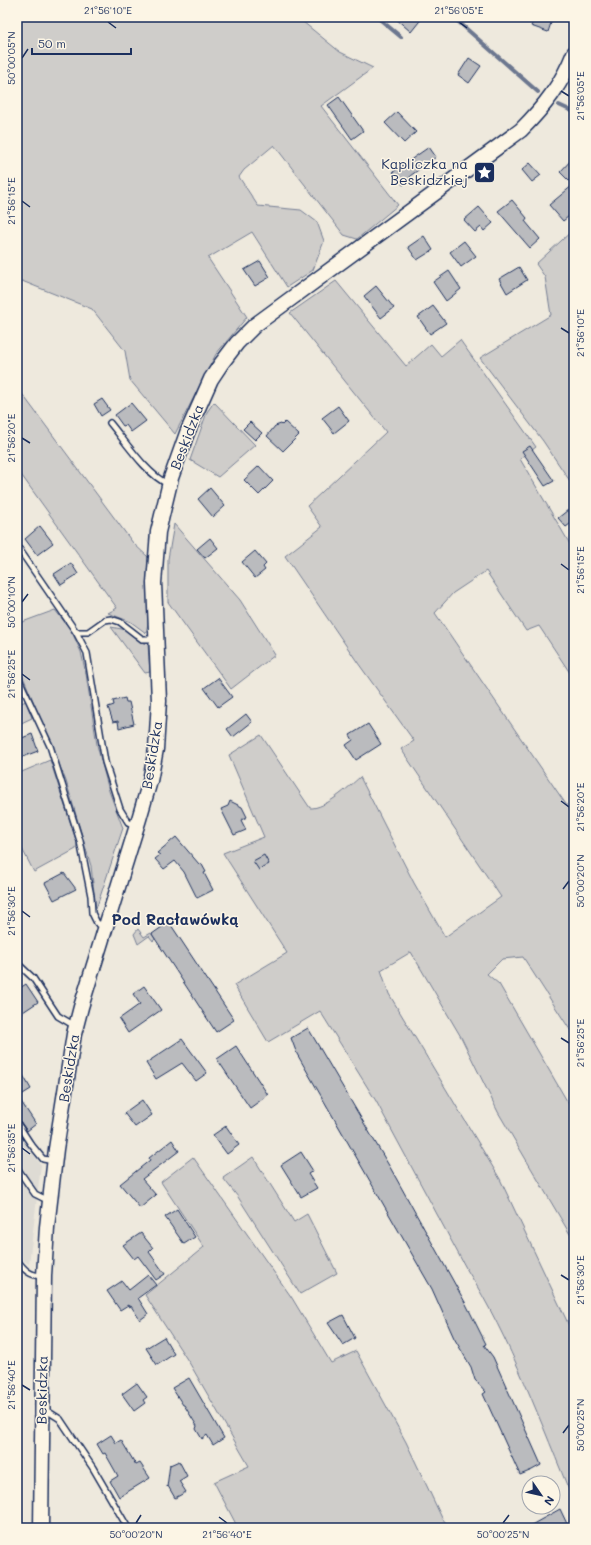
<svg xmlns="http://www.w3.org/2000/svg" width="591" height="1545" viewBox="0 0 591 1545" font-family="Mali,sans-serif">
<rect width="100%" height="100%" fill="#eee9dd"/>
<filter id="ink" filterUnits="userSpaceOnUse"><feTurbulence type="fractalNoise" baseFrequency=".025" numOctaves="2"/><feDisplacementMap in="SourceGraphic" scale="8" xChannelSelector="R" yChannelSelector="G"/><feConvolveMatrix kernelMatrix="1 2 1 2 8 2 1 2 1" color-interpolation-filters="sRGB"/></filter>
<g filter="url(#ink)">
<path fill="#dedbd4" d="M17,1130L41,1165L29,1264L21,1259L17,1254Z"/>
<path fill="#cfcdca" stroke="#757e94" d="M17,17H297L340,52L373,68L321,106L398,205L357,239L344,235L274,145L244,170L239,177L258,206L301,210L317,222L324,241L313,270L287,287L252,232L208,258L247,317L216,354L175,434L130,380L125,351L92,309L17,279Z
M574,229V487L543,441L480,358L551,315L545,277L536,264Z
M336,281L406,366L431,344L441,356L460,340L536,447L520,459L574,551V679L539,626L526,631L486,571L453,593L435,613L574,816V1036L523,957L502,959L487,974L499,984L574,1113V1241L498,1112L461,1037L411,952L381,970L389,994L500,1179L574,1336V1502C541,1424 511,1339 466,1268L376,1101L320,1011L268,1042L234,985L287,953L223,853L264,837L229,755L261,735L310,808C325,809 349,787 360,777L414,883L445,937L501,897L401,749L414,741L358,663L285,556L322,527L307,506L386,432L290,313Z
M17,387L133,543L148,557V623L146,633L131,622L108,613L117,608L17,469Z
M214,402L255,445L218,477L190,460L207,412Z
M174,524L240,600L275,655L231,689L168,602V559Z
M55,610L71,630L81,652L86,674L97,745L109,791L123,828L96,909L91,866L66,781L17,662V624Z
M111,627L127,630L139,641L148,645L150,672L145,673Z
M17,699L21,703L26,701L32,718L17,725Z
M50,760L77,843L76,849L34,872L17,839V774Z
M138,929L144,937L151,933L155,939L153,941L149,936L138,944L134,934Z
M193,1157L292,1298L331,1363L356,1351L406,1442L442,1518L450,1528H238L214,1482L249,1466L190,1364L145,1295L204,1247L161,1182Z
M253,1157L294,1222L307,1214L337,1273L300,1294L238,1197L223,1178Z"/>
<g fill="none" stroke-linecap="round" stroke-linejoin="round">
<path stroke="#6c778f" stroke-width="4" d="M377,17L401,37
M453,17L538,92
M559,105L574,112"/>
</g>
<path fill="#babbbe" stroke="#1b2f5e" d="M394,17H423L411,32Z
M535,17H553L548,32L531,26Z
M469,58L481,66L469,83L458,75Z
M339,97L363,131L352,139L328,105Z
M397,112L416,132L404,143L385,123Z
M429,147L436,157L410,176L412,179L403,185L393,172Z
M574,157V212L563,221L549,205L573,185L560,172Z
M530,163L541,175L532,182L522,170Z
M512,200L527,218L525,221L540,239L530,248L498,211Z
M479,207L493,223L484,231L481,227L475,232L464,220Z
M424,236L433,250L417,260L408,247Z
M464,241L476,256L461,267L450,252Z
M260,261L270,277L255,286L244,270Z
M519,267L527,280L507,293L499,279Z
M449,271L461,289L446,301L433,282Z
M376,286L394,308L381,318L364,296Z
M433,306L446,323L430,334L418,317Z
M102,399L110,410L101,416L94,404Z
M131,403L146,421L131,432L126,425L123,426L115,415Z
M338,406L349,421L334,433L322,418Z
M250,422L262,433L255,440L243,429Z
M285,422L299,435L283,451L267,436L275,426L281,424L282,425Z
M530,446L554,481L545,486L522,451Z
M259,466L273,481L259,495L244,480Z
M210,488L225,506L213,517L198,499Z
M568,510L574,518V521L566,527L558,518Z
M40,526L53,543L37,555L25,539Z
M210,538L218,548L205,558L197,549Z
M255,551L266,564L263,567L265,570L255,578L242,562Z
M71,563L78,574L61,585L54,574Z
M218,678L232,697L218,707L204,688Z
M125,698L126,702H129L134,724L119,728L118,721L113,722L108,707L114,705L113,701Z
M246,714L252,722L233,737L227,729Z
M368,724L381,744L356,760L346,745L353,740L350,735Z
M32,734L38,751L17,759V740Z
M230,801L242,807L247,817L241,820L246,830L234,835L221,809L228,806Z
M176,837L199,864L201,863L206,872L204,873L213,890L197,898L184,872L175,861L164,869L155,859L160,855L157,853Z
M264,855L269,864L259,870L253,861Z
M64,873L76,889L54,900L45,883Z
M169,922L234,1020L216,1032L152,934Z
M26,984L38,1002L17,1016V990Z
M144,986L161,1010L128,1033L119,1019L140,1004L133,994Z
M308,1028L391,1169L466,1304L486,1344L484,1345L493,1357L539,1460L541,1465L532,1470L520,1475L483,1394L486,1392L475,1380L471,1367L454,1338L432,1289L297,1054L291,1038Z
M182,1039L207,1073L196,1081L182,1063L156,1079L146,1063Z
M236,1046L268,1095L250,1108L217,1059Z
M17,1065L31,1089L18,1097L36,1124L27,1131L17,1117Z
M142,1100L152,1115L135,1127L124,1113Z
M226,1126L239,1145L227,1154L213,1135Z
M172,1140L179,1151L142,1179L156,1195L140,1208L120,1184L150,1160L149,1158Z
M301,1152L313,1171L308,1174L317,1188L301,1197L281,1165Z
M177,1209L195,1237L184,1244L165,1217Z
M141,1233L153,1248L149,1252L165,1274L156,1280L138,1256L134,1259L123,1245Z
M148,1275L156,1285L138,1298L148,1314L140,1320L131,1306L129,1307L128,1305L120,1310L107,1291L122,1281L129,1290Z
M343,1315L355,1338L343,1345L328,1323Z
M164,1337L174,1354L157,1365L146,1348Z
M189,1378L224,1438L213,1445L207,1435L202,1439L196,1429L197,1426L184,1405H183L172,1388Z
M137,1383L147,1397L143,1400L145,1403L134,1411L122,1394Z
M111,1435L116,1443L121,1440L136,1465L140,1463L150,1478L119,1497L110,1481L118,1476L105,1453L103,1454L97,1444Z
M179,1461L187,1476L179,1481L186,1492L175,1498L168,1486L167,1487L170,1464V1465Z
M560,1509L569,1528H526Z"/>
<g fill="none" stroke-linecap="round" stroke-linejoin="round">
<defs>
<path id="lane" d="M110,423C125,441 147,475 168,484
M17,546L76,632L87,653L105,762L120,809L128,822L136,827
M76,632H88L105,620L111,619L120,622L142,639H155
M17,675L50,746L80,841L91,896L92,913L97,923L104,927
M17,963L33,978L58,1016L75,1026
M17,1123L30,1143L43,1159L54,1161
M17,1168L35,1194L49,1201
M17,1260C24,1270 30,1276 43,1276
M44,1411L49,1412L60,1419L93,1468L128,1528"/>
<path id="secondary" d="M41,1528L44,1276L47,1227L56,1149L74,1034L81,1007L139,819L150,781L156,749L159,701L154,583L158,532L171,478L187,433L211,379L221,364L237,343L255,325L521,130C544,107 562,84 574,53"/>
</defs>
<use href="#lane" stroke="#1b2f5e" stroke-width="8"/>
<use href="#secondary" stroke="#1b2f5e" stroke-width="17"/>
<use href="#lane" stroke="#fcf5e5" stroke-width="5"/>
<use href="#secondary" stroke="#fcf5e5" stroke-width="14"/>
</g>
</g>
<path fill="none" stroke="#1b2f5e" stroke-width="1.5" d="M108,22L116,28M459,22L467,28M22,58L28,49M561,91L569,96M22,201L30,207M561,328L569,333M22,438L30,443M561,564L569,570M22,602L28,594M22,674L30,680M561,801L569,807M563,889L569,881M22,911L30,917M561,1038L569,1043M22,1148L30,1154M561,1275L569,1280M22,1385L30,1390M563,1433L569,1425M219,1517L227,1523M136,1523L141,1515M503,1523L509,1515"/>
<defs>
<symbol id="sight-square" viewBox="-11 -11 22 22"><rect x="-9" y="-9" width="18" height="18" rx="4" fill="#1b2f5e" stroke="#fcf5e5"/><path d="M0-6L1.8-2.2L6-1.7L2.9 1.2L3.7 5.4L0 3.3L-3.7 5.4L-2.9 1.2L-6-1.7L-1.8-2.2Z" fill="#fff"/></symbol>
</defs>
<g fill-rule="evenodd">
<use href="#sight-square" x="472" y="160" width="25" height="25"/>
</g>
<g text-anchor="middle" stroke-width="3" stroke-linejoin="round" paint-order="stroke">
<g font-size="14" fill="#1b2f5e" stroke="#fcf5e5" text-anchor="end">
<text x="468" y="169">Kapliczka na<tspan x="468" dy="16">Beskidzkiej</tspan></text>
</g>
<g font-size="14" fill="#1b2f5e" stroke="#fcf5e5">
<text transform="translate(187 437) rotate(-69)" y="5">Beskidzka</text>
<text transform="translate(152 755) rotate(-81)" y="5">Beskidzka</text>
<text transform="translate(69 1068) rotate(-81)" y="5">Beskidzka</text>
<text transform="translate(42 1390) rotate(-89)" y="5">Beskidzka</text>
</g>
<g font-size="15" font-weight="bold" fill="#1b2f5e" stroke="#fcf5e5">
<text x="175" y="925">Pod Racławówką</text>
</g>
</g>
<rect width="591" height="1545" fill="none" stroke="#fcf5e5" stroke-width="44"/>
<g transform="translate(541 1495) rotate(124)"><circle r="19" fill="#fcf5e5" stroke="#a2a6af"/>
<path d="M0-3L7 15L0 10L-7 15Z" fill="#1b2f5e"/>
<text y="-6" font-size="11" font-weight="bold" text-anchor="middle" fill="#1b2f5e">N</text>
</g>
<path d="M32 48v6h99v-6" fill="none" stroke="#1b2f5e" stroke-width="2"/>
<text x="38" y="48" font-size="12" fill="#1b2f5e" stroke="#fcf5e5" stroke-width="3" paint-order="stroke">50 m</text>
<rect x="22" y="22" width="547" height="1501" fill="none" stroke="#1b2f5e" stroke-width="1.5"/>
<g font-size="10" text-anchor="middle" fill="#1b2f5e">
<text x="108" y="14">21°56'10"E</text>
<text x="459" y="14">21°56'05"E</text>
<text transform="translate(11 58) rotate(-90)" y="4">50°00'05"N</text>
<text transform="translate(580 96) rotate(-90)" y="4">21°56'05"E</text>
<text transform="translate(11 201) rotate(-90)" y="4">21°56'15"E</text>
<text transform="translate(580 333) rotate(-90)" y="4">21°56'10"E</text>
<text transform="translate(11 438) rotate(-90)" y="4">21°56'20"E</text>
<text transform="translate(580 570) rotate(-90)" y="4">21°56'15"E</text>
<text transform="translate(11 602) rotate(-90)" y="4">50°00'10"N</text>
<text transform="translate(11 674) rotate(-90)" y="4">21°56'25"E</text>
<text transform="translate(580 807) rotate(-90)" y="4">21°56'20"E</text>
<text transform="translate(580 881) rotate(-90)" y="4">50°00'20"N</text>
<text transform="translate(11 911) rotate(-90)" y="4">21°56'30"E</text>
<text transform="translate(580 1043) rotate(-90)" y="4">21°56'25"E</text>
<text transform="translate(11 1148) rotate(-90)" y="4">21°56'35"E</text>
<text transform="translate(580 1280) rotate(-90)" y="4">21°56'30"E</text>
<text transform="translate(11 1385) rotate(-90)" y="4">21°56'40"E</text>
<text transform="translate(580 1425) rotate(-90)" y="4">50°00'25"N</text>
<text x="136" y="1538">50°00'20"N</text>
<text x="227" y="1538">21°56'40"E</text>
<text x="503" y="1538">50°00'25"N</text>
</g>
</svg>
